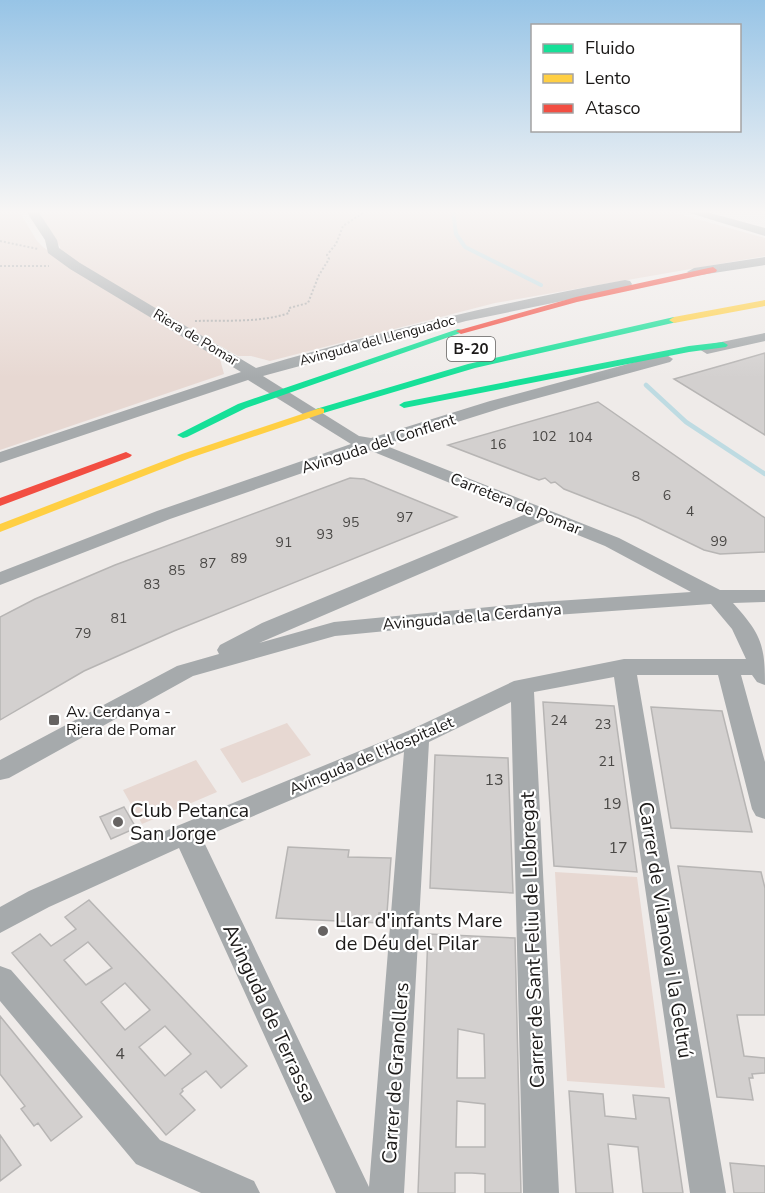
<svg xmlns="http://www.w3.org/2000/svg" width="765" height="1193" viewBox="0 0 765 1193" font-family="'Nunito Sans',sans-serif">
<rect width="100%" height="100%" fill="#efebe9"/>
<path fill="#e7d8d2" d="M0,211H19L37,241L43,247L109,292L220,359L224,374L0,450Z
M36,211H668L765,238V256L495,303L270,361L251,356H238L121,290L60,252V246L55,242Z
M287,723L311,755L242,783L220,749Z
M196,760L217,792L142,824L123,790Z
M555,872L637,877L665,1088L567,1081Z"/>
<g fill="none" stroke-linecap="round" stroke-linejoin="round">
<path stroke="#bedbe2" stroke-width="4" d="M453,211L456,234L465,247L541,285"/>
<path stroke="#bedbe2" stroke-width="4.5" d="M646,385L686,422L765,474"/>
</g>
<path fill="#d3d0cf" stroke="#b7b5b4" stroke-width="1.5" fill-rule="evenodd" d="M765,353V435L674,379L734,362Z
M598,402L765,518V552L720,554L704,550L638,518L564,489L555,482L551,483L545,478L539,480L448,445Z
M350,478L364,479L457,517L174,631L84,671L0,720V617L35,599L115,565Z
M543,702L614,706L637,872L554,866Z
M651,707L722,711L752,832L671,828Z
M435,755L508,758L513,893L430,888Z
M124,807L136,828L111,839L100,817Z
M288,847L349,850L348,857L391,858L387,913H379V923L276,918Z
M678,866L761,872L765,888V1015H737L744,1056L765,1058V1073L752,1074L753,1078H749L753,1100L717,1097Z
M89,900L247,1066L221,1088L206,1071L182,1089L183,1091L180,1094L195,1110L166,1135L12,953L40,934L51,946L76,929L65,917ZM88,942L112,968L86,985L64,960ZM125,983L150,1010L125,1030L101,1002ZM165,1026L191,1054L165,1076L139,1047Z
M428,934L515,938L521,1193H485V1174L472,1173H455V1193H418ZM458,1029L484,1034L485,1078H457ZM457,1101L485,1104V1147H456Z
M0,1016L82,1117L51,1141L38,1123L34,1126L21,1109L25,1106L0,1074Z
M569,1091L603,1094L605,1116L636,1119L633,1095L669,1098L683,1193H643L638,1147L608,1144L613,1193H576Z
M0,1135L21,1165L0,1181Z
M730,1163L765,1166V1193H734Z"/>
<g fill="none" stroke-linecap="round" stroke-linejoin="round">
<path stroke="#acadad" stroke-width="2" stroke-dasharray="2 2" stroke-linecap="butt" d="M0,241L38,249
M0,266H49
M195,321C226,320 260,323 289,313V308L308,303L319,275L329,259L327,255L336,244L343,226L366,211"/>
<path fill="#a6aaac" fill-rule="evenodd" d="M26,211H38L57,240L59,248L80,263L256,368C378,332 500,303 625,280L630,281L632,284L630,287L466,321L263,376L359,436L371,438L490,401L665,354L673,359L670,362L502,408L384,445L619,538L720,590H765V602L733,603C761,634 765,644 765,685L757,682L752,675H741L765,762V819L756,816L752,809L718,675H637L726,1193H690L614,677L534,692L559,1193H523L511,702L429,742L404,1193H336L179,848L49,907L0,933V907L29,891L177,826L408,731L514,681L624,659H746L732,629L711,604L541,616L335,636L193,676L9,778L0,780V760L177,666L219,654L217,650L220,645L262,623L526,514L369,450L170,519L0,585V572L157,511L351,444L248,380L0,463V452L241,372L70,269L48,253L45,240ZM543,521L605,546L691,592L541,602L334,622L259,643ZM404,752L369,1187L202,838Z
M683,211H703L765,228V236Z
M765,257V265L694,276L687,272L694,268Z
M765,333V341L707,354L699,349L702,346Z
M0,966L11,970L160,1140L254,1181L260,1193H201L136,1164L0,1001Z"/>
<path fill="#16e098" fill-rule="evenodd" d="M674,317L679,320L677,322L475,368L320,414L315,411L316,409L468,364Z
M458,329L466,331L246,408L187,437L183,438L177,435L238,404Z
M723,342L728,345L726,347L689,352L404,408L399,405L404,402L689,346Z"/>
<path fill="#ffcf43" fill-rule="evenodd" d="M765,300V306L674,323L669,320L674,317Z
M320,408L324,409V413L190,458L0,532V524L182,454Z"/>
<path fill="#f24e42" fill-rule="evenodd" d="M713,267L717,270L716,272L577,302L461,334L456,331L576,297Z
M126,452L132,455L130,457L0,506V498Z"/>
</g>
<linearGradient id="sky" x2="0" y2="1"><stop stop-color="#97c4e6"/><stop offset="0.56" stop-color="#f8f6f5"/><stop offset="1" stop-color="#f8f6f5" stop-opacity="0"/></linearGradient>
<rect width="765" height="378" fill="url(#sky)"/>
<g fill="#666362" stroke="#fff" stroke-width="2">
<rect x="48" y="714" width="12" height="12" rx="3"/>
<circle cx="118" cy="822" r="6"/>
<circle cx="323" cy="931" r="6"/>
</g>
<g text-anchor="middle" stroke-width="4.5" stroke-linejoin="round" paint-order="stroke">
<g font-size="14" fill="#1c1a19" stroke="#fff">
<text transform="translate(196 337) rotate(31)" y="5">Riera de Pomar</text>
<text transform="translate(377 340) rotate(-15)" y="5">Avinguda del Llenguadoc</text>
</g>
<g font-size="14" fill="#4a4846">
<text x="544" y="441">102</text>
<text x="580" y="442">104</text>
<text x="498" y="449">16</text>
<text x="636" y="481">8</text>
<text x="667" y="500">6</text>
<text x="690" y="516">4</text>
<text x="405" y="522">97</text>
<text x="351" y="527">95</text>
<text x="325" y="539">93</text>
<text x="719" y="546">99</text>
<text x="284" y="547">91</text>
<text x="239" y="563">89</text>
<text x="208" y="568">87</text>
<text x="177" y="575">85</text>
<text x="152" y="589">83</text>
<text x="119" y="623">81</text>
<text x="83" y="638">79</text>
<text x="559" y="725">24</text>
<text x="603" y="729">23</text>
<text x="607" y="766">21</text>
</g>
<rect fill="#fff" stroke="#605f5e" stroke-width="1.5" x="447" y="337" width="48" height="24" rx="4.5"/>
<g font-size="15" font-weight="bold" fill="#1c1a19">
<text x="471" y="354">B-20</text>
</g>
<g font-size="16" fill="#1c1a19" stroke="#fff">
<text transform="translate(378 443) rotate(-18)" y="6">Avinguda del Conflent</text>
<text transform="translate(516 503) rotate(22)" y="6">Carretera de Pomar</text>
<text transform="translate(472 616) rotate(-5)" y="6">Avinguda de la Cerdanya</text>
<text transform="translate(371 755) rotate(-23)" y="6">Avinguda de l'Hospitalet</text>
</g>
<g font-size="16" fill="#1c1a19" stroke="#fff" text-anchor="start">
<text x="66" y="717">Av. Cerdanya -<tspan x="66" dy="18">Riera de Pomar</tspan></text>
</g>
<g font-size="16" fill="#4a4846">
<text x="494" y="785">13</text>
<text x="612" y="809">19</text>
<text x="618" y="853">17</text>
<text x="120" y="1059">4</text>
</g>
<g font-size="20" fill="#1c1a19" stroke="#fff" text-anchor="start">
<text x="130" y="817">Club Petanca<tspan x="130" dy="23">San Jorge</tspan></text>
<text x="335" y="927">Llar d'infants Mare<tspan x="335" dy="23">de Déu del Pilar</tspan></text>
</g>
<g font-size="20" fill="#1c1a19" stroke="#fff">
<text transform="translate(666 930) rotate(81)" y="7">Carrer de Vilanova i la Geltrú</text>
<text transform="translate(532 940) rotate(-92)" y="7">Carrer de Sant Feliu de Llobregat</text>
<text transform="translate(270 1013) rotate(65)" y="7">Avinguda de Terrassa</text>
<text transform="translate(395 1073) rotate(-86)" y="7">Carrer de Granollers</text>
</g>
</g>
<rect x="531" y="24" width="210" height="108" fill="#ffffff" stroke="#a4a3a3" stroke-width="1.5"/>
<rect x="543" y="44" width="30" height="9" fill="#16e098" stroke="#a4a3a3" stroke-width="1.5"/>
<text x="585" y="54" font-size="18" fill="#1c1a19">Fluido</text>
<rect x="543" y="74" width="30" height="9" fill="#ffcf43" stroke="#a4a3a3" stroke-width="1.5"/>
<text x="585" y="84" font-size="18" fill="#1c1a19">Lento</text>
<rect x="543" y="104" width="30" height="9" fill="#f24e42" stroke="#a4a3a3" stroke-width="1.5"/>
<text x="585" y="114" font-size="18" fill="#1c1a19">Atasco</text>
</svg>
